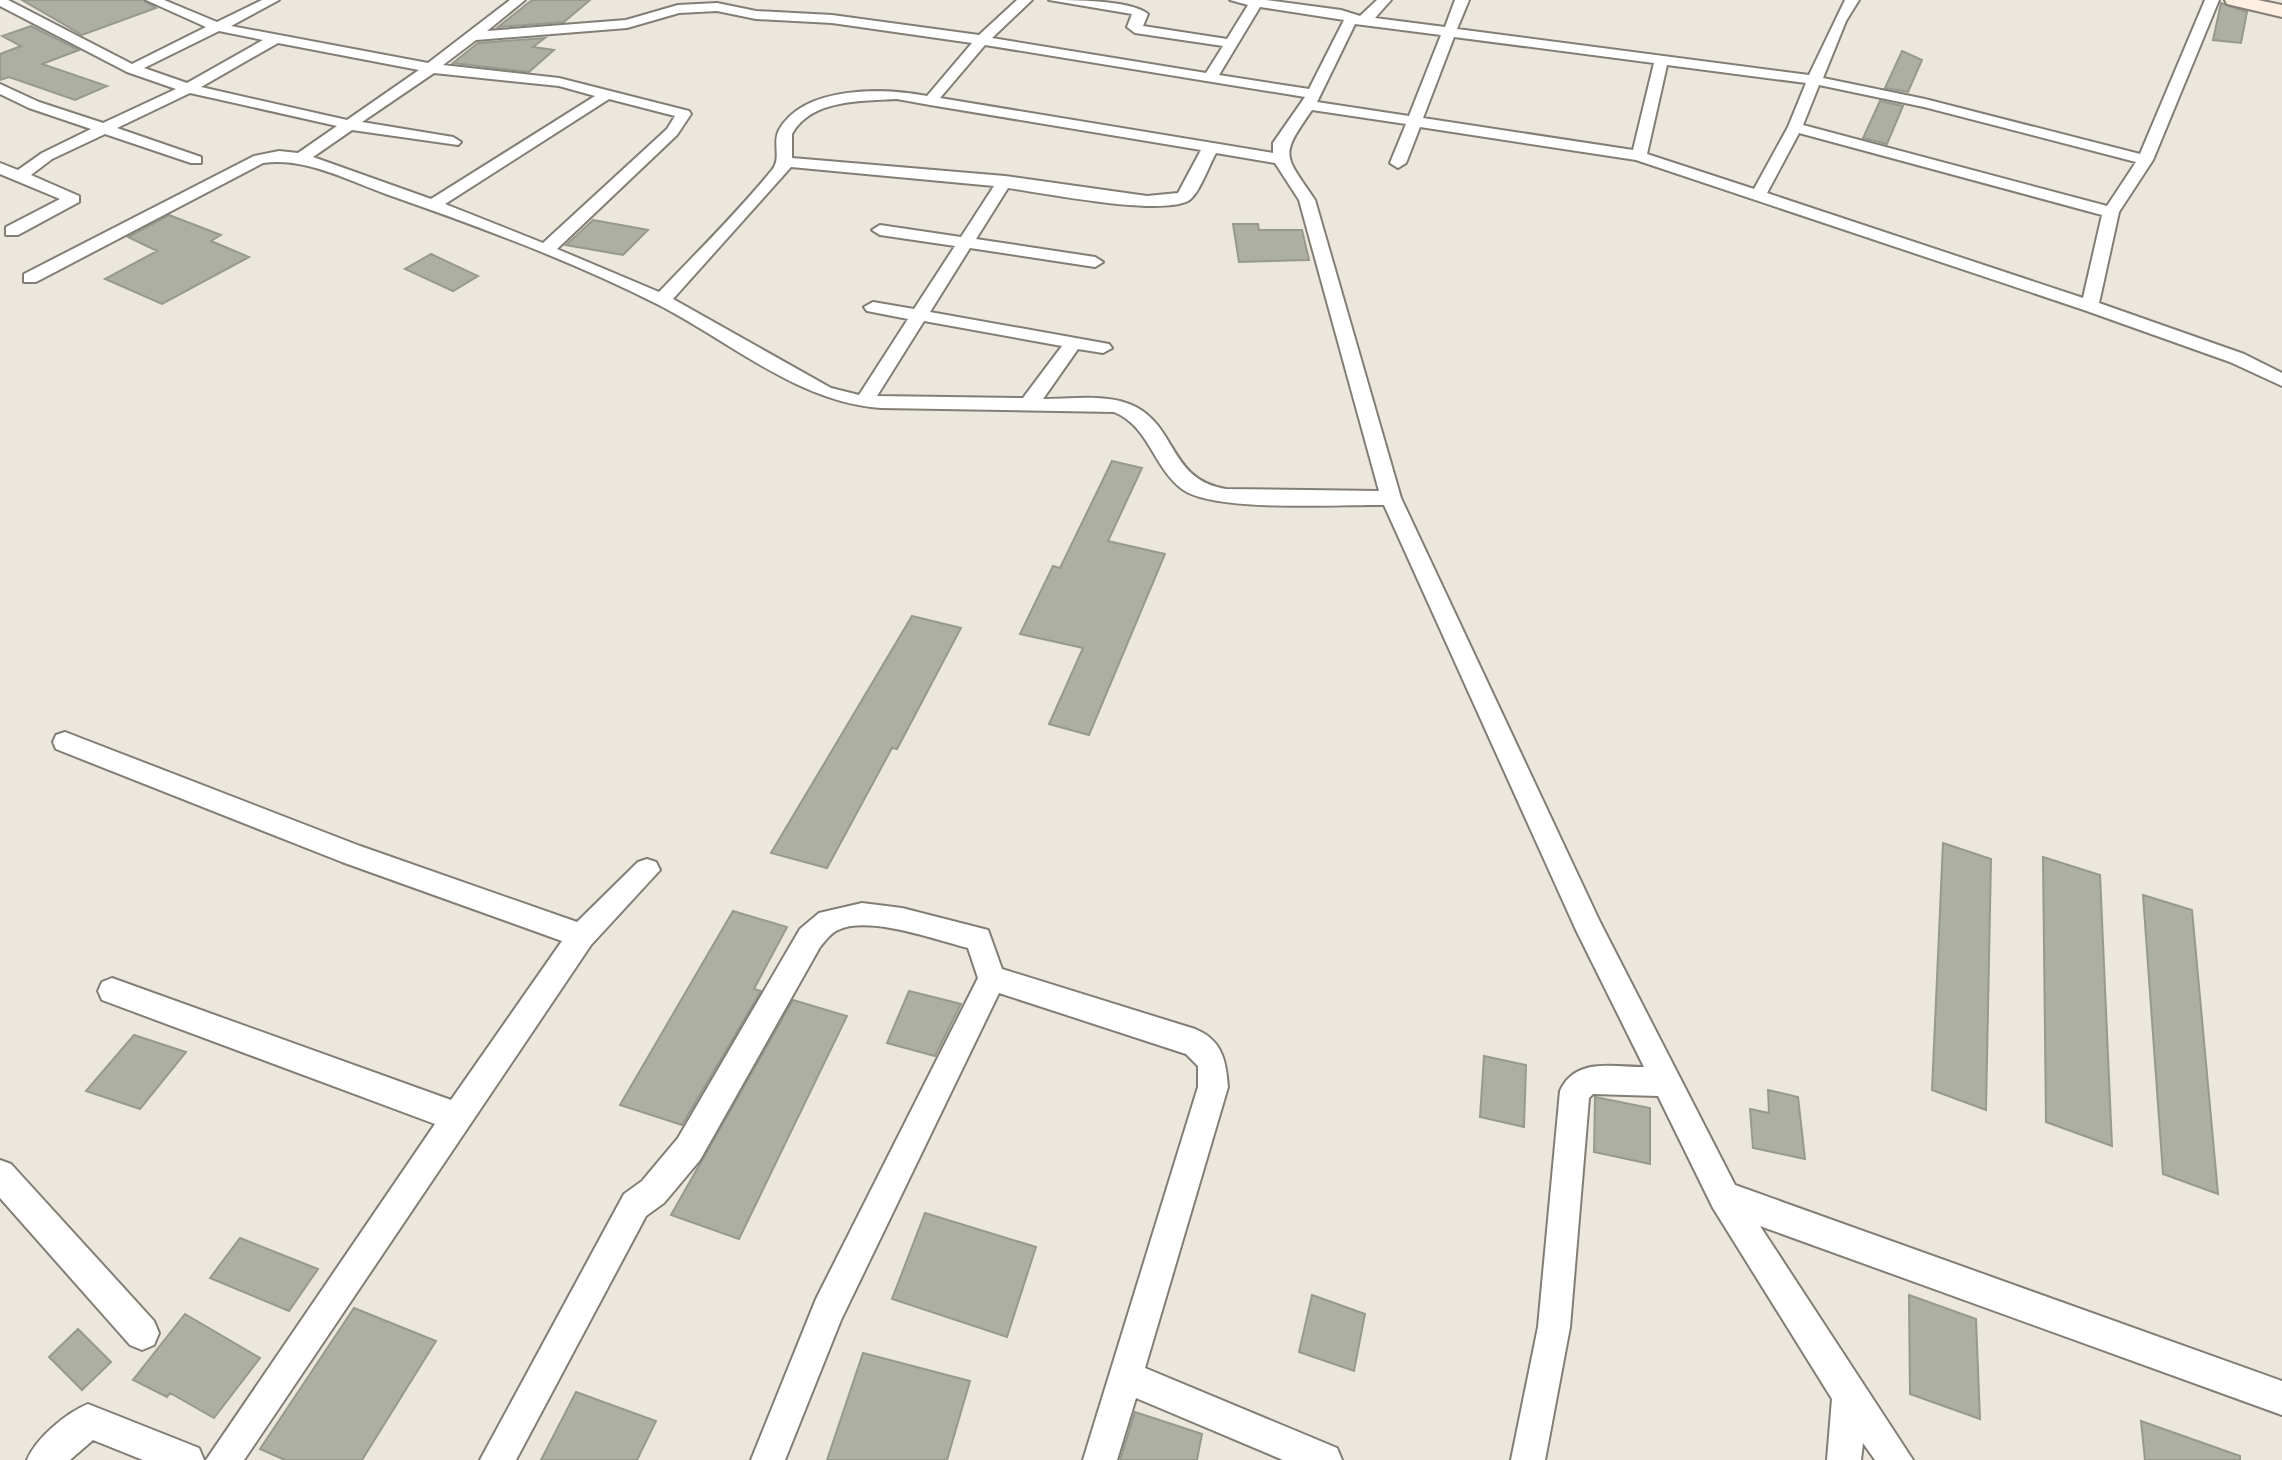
<svg xmlns="http://www.w3.org/2000/svg" width="2282" height="1460" viewBox="0 0 2282 1460" font-family="'Fira Sans',sans-serif">
<rect width="100%" height="100%" fill="#ebe7dc"/>
<path fill="#adafa4" stroke="#97998e" stroke-width="2" d="M22,0H143L156,8L82,35Z
M532,0H590L564,22L498,27Z
M2221,3L2247,12L2241,43L2213,40Z
M31,26L79,50L42,64L107,86L75,100L9,77L0,80V54L21,46L2,36Z
M545,38L533,47L554,50L529,72L453,63L478,43Z
M1902,51L1922,60L1908,92L1885,88Z
M1880,101L1903,106L1887,144L1863,138Z
M169,215L221,235L211,241L249,257L162,304L105,279L157,251L128,237Z
M593,220L648,230L623,255L566,245Z
M1233,224H1258L1259,230H1302L1309,260L1239,262Z
M431,254L478,276L453,291L405,269Z
M1112,461L1142,468L1108,541L1165,554L1089,735L1049,724L1083,648L1020,634L1053,566L1060,568Z
M912,616L961,628L897,749L892,748L827,868L771,853Z
M1943,843L1991,859L1986,1110L1932,1090Z
M2043,857L2100,875L2112,1146L2046,1122Z
M2143,895L2192,910L2218,1194L2163,1174Z
M733,911L787,927L754,989L761,991L682,1125L620,1105Z
M909,991L961,1004L935,1056L887,1043Z
M793,1000L847,1016L739,1239L671,1215Z
M134,1035L186,1052L140,1109L86,1091Z
M1484,1056L1526,1065L1524,1127L1480,1117Z
M1768,1090L1798,1097L1805,1159L1753,1148L1750,1109L1769,1113Z
M1595,1097L1650,1108V1164L1594,1152Z
M925,1213L1036,1247L1007,1337L892,1299Z
M240,1238L318,1269L289,1311L210,1278Z
M1312,1295L1365,1314L1354,1371L1299,1352Z
M1909,1295L1976,1319L1980,1419L1910,1394Z
M354,1308L436,1341L362,1460H285L260,1449Z
M185,1314L260,1358L214,1418L170,1393L167,1397L133,1380Z
M78,1329L111,1362L82,1390L49,1357Z
M863,1353L970,1381L947,1460H827Z
M576,1392L656,1421L637,1460H541Z
M1135,1412L1202,1434L1197,1460H1120Z
M2141,1421L2240,1456V1460H2145Z"/>
<g fill="none" stroke-linecap="round" stroke-linejoin="round">
<defs>
<path id="street" d="M0,0H8L132,64L206,27L146,0H164L217,22L262,0H279L231,26L428,63L510,0H525L487,31L626,20L678,5L717,3L756,11L832,15L979,35L1017,0H1032L992,38L1206,73L1223,46L1135,33L1127,27L1132,14L1049,0C1073,0 1131,0 1148,14L1143,26L1227,39L1248,5L1230,0H1266L1341,10L1360,16L1377,0H1391L1375,18L1445,27L1455,0H1469L1457,29L1809,75L1845,0H1859L1846,21L1823,78L1925,99L2140,154L2205,0H2219L2153,160L2119,212L2099,303L2244,354L2282,373V386L2230,362L2084,310L1636,160L1420,127L1406,163L1398,168L1390,163L1406,124L1312,110C1279,157 1284,154 1315,200L1401,498L1600,922L1735,1185L2282,1381V1415L1760,1226L1913,1460H1875L1863,1443L1861,1460H1827L1832,1399L1713,1208L1658,1096L1593,1094L1589,1098L1570,1327L1545,1460H1511L1538,1327L1560,1091C1575,1057 1613,1067 1644,1067L1576,930L1384,505C1340,504 1214,513 1182,489C1153,467 1149,426 1114,412L881,408C797,402 730,341 657,304C570,260 477,226 386,194C347,180 305,157 263,163L36,282H24V274L254,156L279,151L298,153L337,126L190,93L117,128L201,157V163H191L105,134L52,159L31,175L79,196V202L18,235H6V227L60,199L0,174V163L18,170L42,153L91,129L29,108L0,94V84L39,102L103,123L176,89L127,72L0,6ZM1260,7L1344,20L1309,89L1219,75ZM717,11L756,19L832,23L972,43L927,96C884,88 804,85 779,130C772,143 782,158 772,170C737,213 697,252 659,292L557,249L677,135L691,114L689,111L559,78L443,65L476,40L627,28L679,13ZM1355,24L1441,35L1409,116L1317,102ZM219,31L263,40L187,83L144,68ZM1454,37L1654,63L1633,150L1423,118ZM278,43L419,70L347,120L201,87ZM985,45L1305,97L1273,143V153L940,98ZM1667,65L1806,83L1788,127L1754,189L1647,154ZM434,73L559,86L595,96L431,199L313,157L352,130L458,145L461,142L453,137L362,122ZM1819,85L1924,107L2136,162L2107,206L1803,125ZM609,99L675,116L667,129L543,243L445,204ZM897,99L930,105L1201,150L1178,193L1147,196L1005,176L792,158V134C811,99 862,101 897,99ZM1799,133L2102,215L2083,298L1767,193ZM1216,153L1275,163L1299,200L1379,491L1226,489C1170,480 1177,429 1136,407C1110,393 1071,399 1043,399L1078,349L1103,353L1112,348L1109,344L930,312L970,248L1095,267L1103,262L1095,257L976,239L1008,188C1045,193 1158,216 1188,201C1199,195 1209,165 1216,153ZM791,167L994,186L961,237L880,225L872,230L880,235L955,246L914,309L873,302L864,307L867,311L908,319L859,395L831,388L673,299ZM924,321L1062,346L1023,398L877,396Z
M65,732L360,846L577,922L638,862L647,859L656,862L660,870L591,945L244,1460H206L435,1124L102,1000L98,991L102,982L112,978L451,1100L562,941L342,862L56,749L53,742L56,735Z
M862,903L902,908L988,930L1002,969L1195,1029C1222,1040 1226,1060 1228,1087L1145,1368L1337,1448L1342,1460H1283L1136,1398L1117,1460H1083L1198,1087V1066L1186,1054L999,993L841,1320L785,1460H751L816,1299L978,978L968,948C936,940 869,915 838,930C831,933 825,941 820,947L700,1160L664,1203L646,1216L516,1460H480L624,1194L642,1181L678,1138L800,929L819,913Z
M0,1160L11,1164L154,1321L159,1333L154,1345L142,1350L130,1345L0,1198Z
M88,1404L199,1448L204,1460H143L93,1440L70,1460H27C36,1438 66,1413 88,1404Z"/>
<path id="secondary" d="M2225,0H2258L2282,5V17L2227,4Z"/>
</defs>
<use href="#street" stroke="#827e75" stroke-width="4"/>
<use href="#secondary" stroke="#827e75" stroke-width="4"/>
<use href="#street" fill="#fff" fill-rule="evenodd"/>
<use href="#secondary" fill="#feeee2" fill-rule="evenodd"/>
</g>
</svg>
